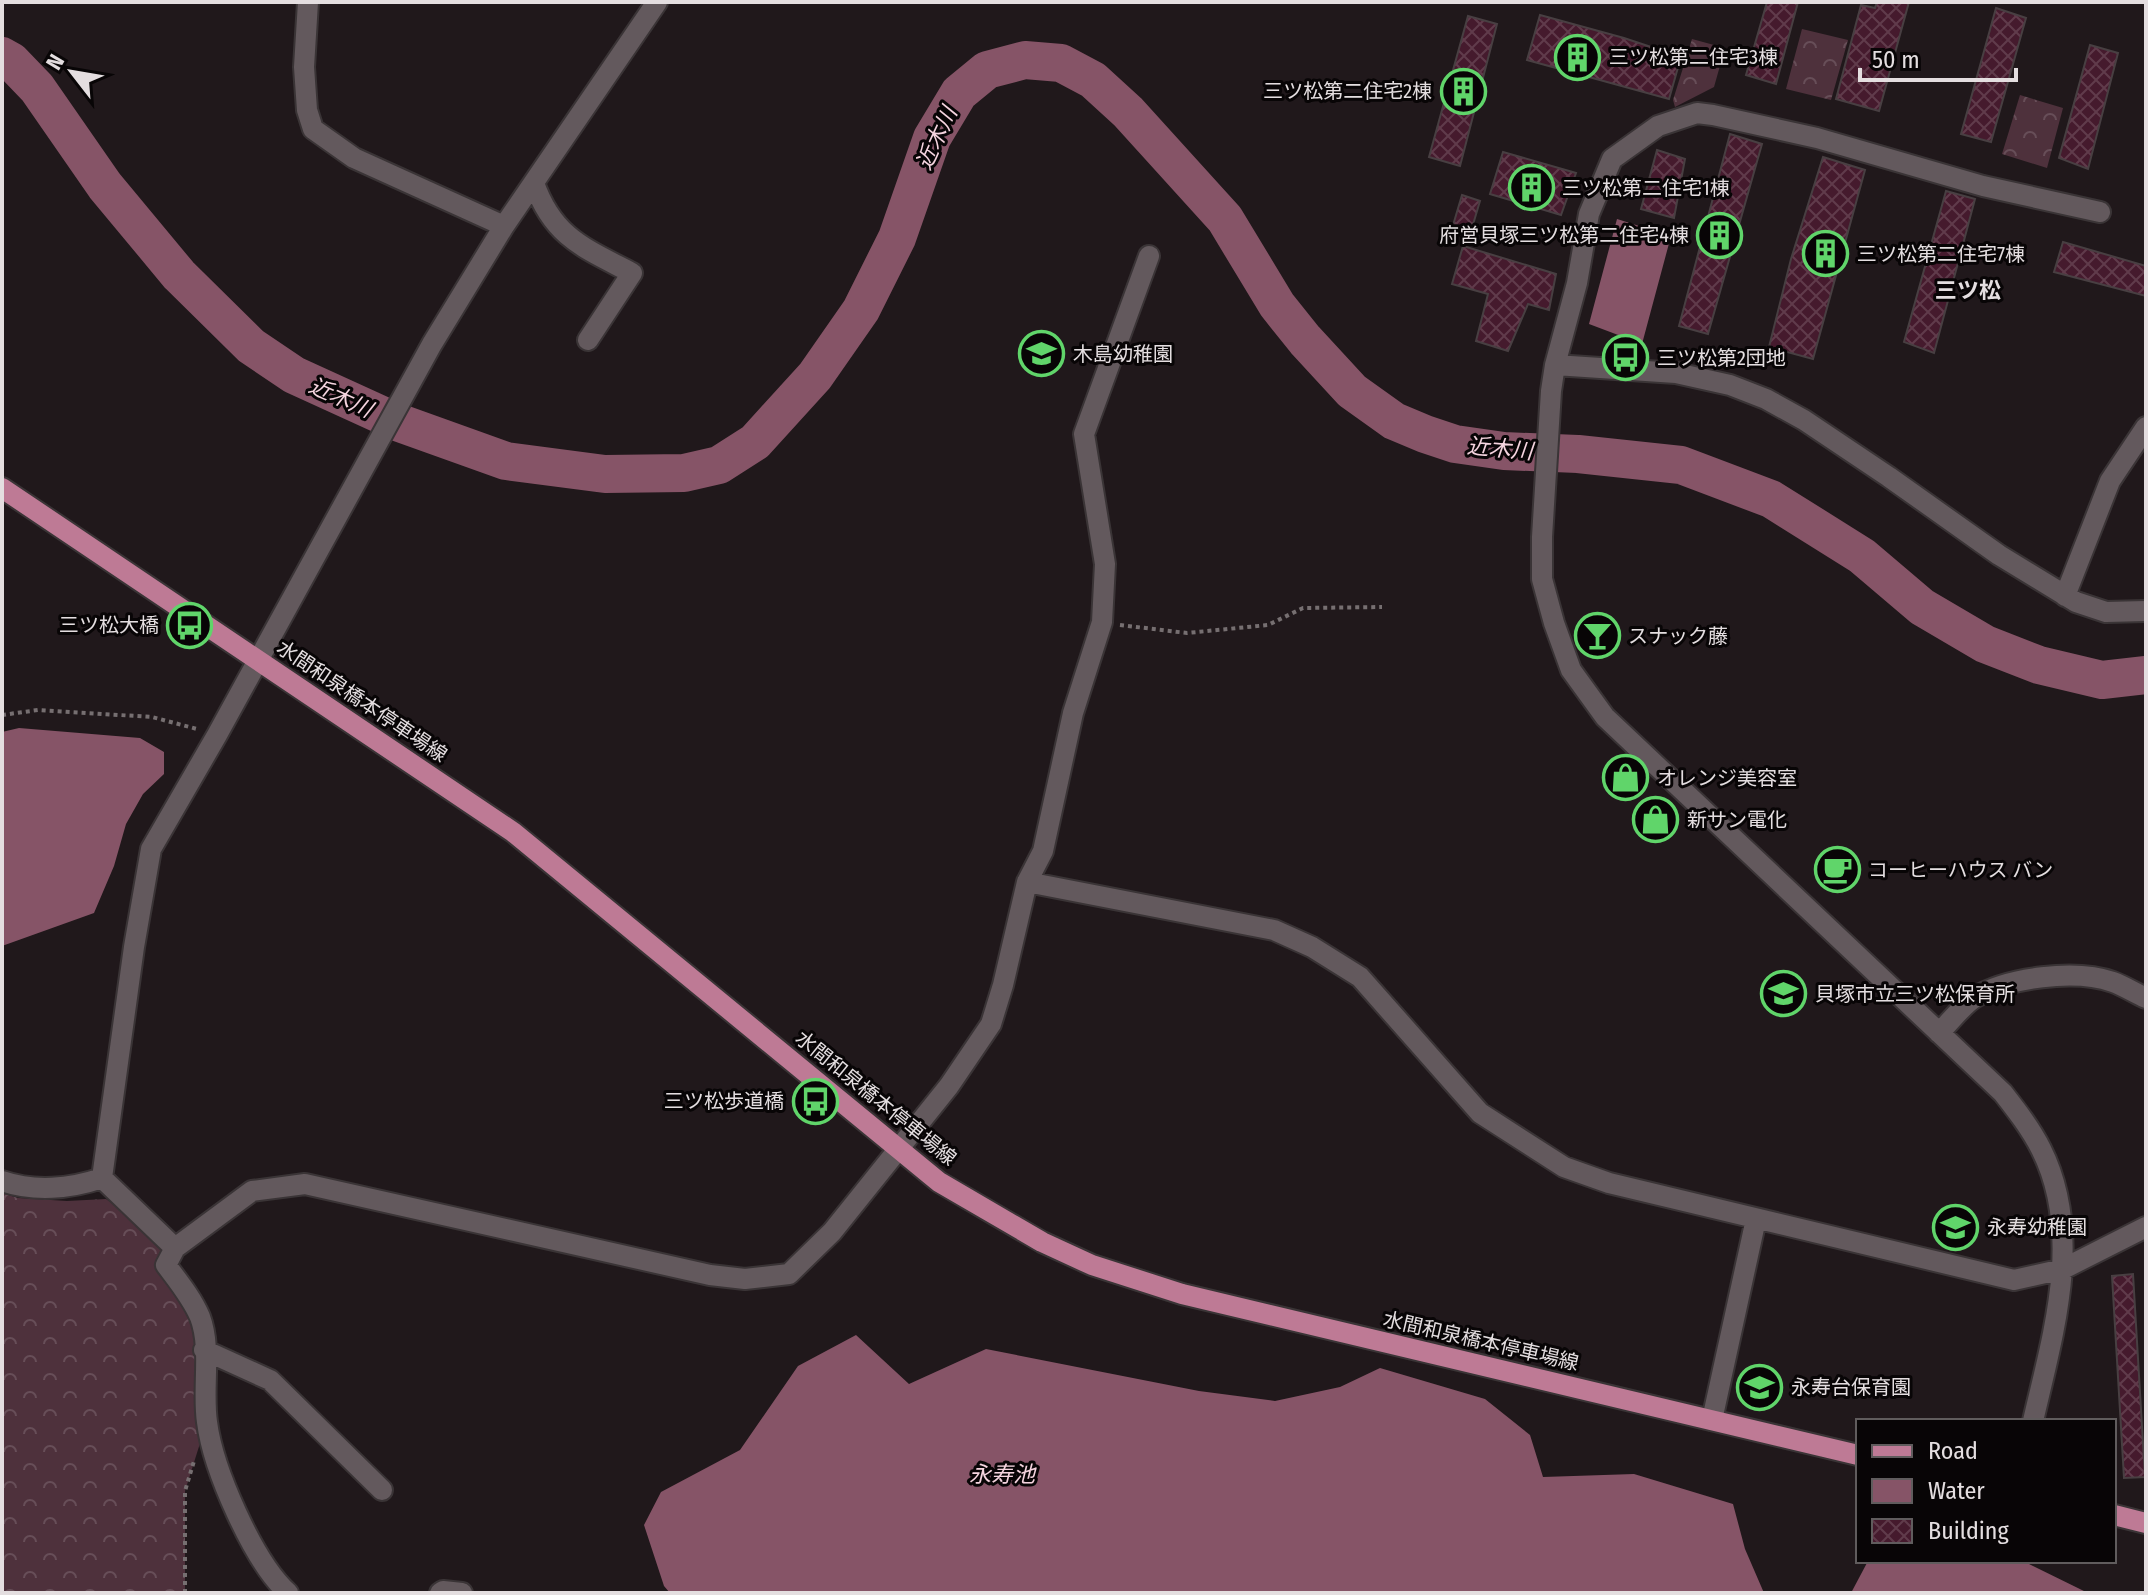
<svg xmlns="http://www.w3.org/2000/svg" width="2148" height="1595" viewBox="0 0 2148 1595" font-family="'Fira Sans Condensed','Noto Sans JP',sans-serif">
<defs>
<pattern id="forest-crowns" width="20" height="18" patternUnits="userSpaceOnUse" patternTransform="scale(2)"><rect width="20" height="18" fill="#4e313c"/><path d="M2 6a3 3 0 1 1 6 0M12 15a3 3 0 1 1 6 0" fill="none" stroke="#674e58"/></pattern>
<pattern id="building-cross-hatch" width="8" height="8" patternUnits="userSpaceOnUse" patternTransform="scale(2)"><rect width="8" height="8" fill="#451a2d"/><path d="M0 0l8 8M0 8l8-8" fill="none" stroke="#603b4b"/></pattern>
</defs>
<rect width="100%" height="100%" fill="#20181b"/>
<path fill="url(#forest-crowns)" d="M1802,29L1848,40L1831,100L1786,89Z
M1692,39L1725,48L1714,87L1675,107L1673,100Z
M2020,95L2063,108L2047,168L2002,154Z
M2,1193L18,1198L67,1201L106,1199L175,1248L166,1265L204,1332L207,1421L185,1491V1593H2Z"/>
<path fill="#865467" d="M1617,219L1671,236L1642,344L1589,324Z
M19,728L140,738L164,752V774L143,794L126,824L114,866L94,913L2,946V732Z
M856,1335L909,1384L986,1349L1199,1391L1275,1401L1340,1387L1380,1368L1485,1399L1530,1435L1543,1477L1634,1474L1733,1504L1745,1549L1764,1593H670L664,1586L644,1525L661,1492L740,1450L798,1366Z
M1868,1561H2023L2088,1593H2146H1851Z"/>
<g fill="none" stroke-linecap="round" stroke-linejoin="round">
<path stroke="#865467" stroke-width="38" d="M2,56L11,61L37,88L105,186L179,275L251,346L294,375L397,422L506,461L605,474L684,473L719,465L755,442L815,376L861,310L897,238L932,138L959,93L987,70L1025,60L1061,63L1093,80L1128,112L1225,219L1277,305L1305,340L1352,391L1394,421L1425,434L1455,444L1504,451L1578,454L1681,465L1771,499L1862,556L1922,607L1985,644L2039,665L2102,680L2146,675"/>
</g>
<path fill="url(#building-cross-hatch)" stroke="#483f42" stroke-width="2" d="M1767,2H1798L1776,84L1746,75Z
M1877,2H1909L1879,111L1836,99L1861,5L1875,8Z
M1996,8L2026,18L1991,142L1961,134Z
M1540,15L1624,38L1681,57L1669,99L1527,60Z
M1468,16L1497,24L1460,166L1429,157Z
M2090,45L2118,53L2088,169L2059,158Z
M1730,134L1762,144L1708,334L1679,326Z
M1657,150L1685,159L1674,218L1641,209Z
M1503,152L1576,173L1561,215L1490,194Z
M1823,157L1865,170L1813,359L1769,347L1791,259Z
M1946,191L1975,199L1934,353L1904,342Z
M1462,195L1480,201L1469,238L1451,232Z
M2063,242L2146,266V296L2054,272Z
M1463,246L1556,274L1549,310L1528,304L1508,351L1476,341L1488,294L1452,284Z
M2133,1274L2145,1477L2124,1478L2112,1276Z"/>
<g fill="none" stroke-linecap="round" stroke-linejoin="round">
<defs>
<path id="minor" d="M308,2L304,67L307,110L313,129L354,158L504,226
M534,183C553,237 584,248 632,273L588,340
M1555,365L1676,373L1730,385L1766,399L1804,420L1889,477L1999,555L2076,602L2106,612L2146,611
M2065,596L2110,481L2146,427
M1027,882L1274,930L1312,947L1360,977L1480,1113L1564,1167L1609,1183L2014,1280L2063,1269L2146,1227
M1939,1033C1950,1022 1961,1007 1974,998C2007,977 2076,969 2113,982C2124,986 2135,993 2146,998
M102,1178L134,947L151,849L217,735L432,344L504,226L657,2
M102,1178L175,1248
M2,1181C34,1192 70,1189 102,1178
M204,1350L270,1380L382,1490
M1712,1420L1756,1219
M2033,1421C2053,1334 2084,1234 2041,1149C2031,1129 2017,1111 2003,1093L1605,717L1571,670L1554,623L1542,579V537L1551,391L1555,365L1577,283L1589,214L1612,159L1658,126L1697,113L1713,115L1817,138L1983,186L2100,212
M288,1593C253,1561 213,1469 207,1422C202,1388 212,1349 200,1317C192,1298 178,1281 166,1265L175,1248L252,1191L305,1184L710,1275L745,1279L789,1274L832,1232L949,1086L991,1024L1003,985L1027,882L1043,851L1073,713L1102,622L1105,564L1084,434L1149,256
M440,1593L443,1591L462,1593"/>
<path id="major" d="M2,488L513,832L939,1182L1042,1242L1092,1265L1182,1294L1858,1455
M2114,1515L2146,1523"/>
</defs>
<use href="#minor" stroke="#3a3436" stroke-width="24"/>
<use href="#major" stroke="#3a3436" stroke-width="24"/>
<path stroke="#766f71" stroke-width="4" stroke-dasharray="4 4" stroke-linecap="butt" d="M1120,625L1187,633L1268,625L1303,608L1382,607
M2,715L38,710L152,717L197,729
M185,1593V1491L194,1461"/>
<use href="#minor" stroke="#63595d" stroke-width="20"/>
<use href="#major" stroke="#be7a95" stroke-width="20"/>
</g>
<defs>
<symbol id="building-ring" viewBox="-11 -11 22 22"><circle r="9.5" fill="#080506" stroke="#60d56a" stroke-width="1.5"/><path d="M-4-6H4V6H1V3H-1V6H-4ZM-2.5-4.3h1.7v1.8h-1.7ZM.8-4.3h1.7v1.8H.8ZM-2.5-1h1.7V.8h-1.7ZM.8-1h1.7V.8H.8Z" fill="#60d56a"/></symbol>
<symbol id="school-ring" viewBox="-11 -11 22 22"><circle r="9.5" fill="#080506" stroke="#60d56a" stroke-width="1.5"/><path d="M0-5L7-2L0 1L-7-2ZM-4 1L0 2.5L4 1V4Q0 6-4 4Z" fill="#60d56a"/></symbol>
<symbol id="bus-ring" viewBox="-11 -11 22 22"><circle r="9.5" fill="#080506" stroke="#60d56a" stroke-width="1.5"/><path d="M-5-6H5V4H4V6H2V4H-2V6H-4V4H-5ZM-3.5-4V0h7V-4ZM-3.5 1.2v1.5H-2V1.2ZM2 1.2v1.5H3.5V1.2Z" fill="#60d56a"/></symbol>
<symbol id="bar-ring" viewBox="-11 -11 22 22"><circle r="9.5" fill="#080506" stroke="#60d56a" stroke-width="1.5"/><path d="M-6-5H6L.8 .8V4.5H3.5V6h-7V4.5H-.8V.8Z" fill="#60d56a"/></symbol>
<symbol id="shop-ring" viewBox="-11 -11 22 22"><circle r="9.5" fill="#080506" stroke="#60d56a" stroke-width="1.5"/><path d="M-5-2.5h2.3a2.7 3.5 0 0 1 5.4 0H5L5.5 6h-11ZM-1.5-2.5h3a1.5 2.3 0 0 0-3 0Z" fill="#60d56a"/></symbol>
<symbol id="cafe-ring" viewBox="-11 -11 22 22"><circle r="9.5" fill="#080506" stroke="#60d56a" stroke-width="1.5"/><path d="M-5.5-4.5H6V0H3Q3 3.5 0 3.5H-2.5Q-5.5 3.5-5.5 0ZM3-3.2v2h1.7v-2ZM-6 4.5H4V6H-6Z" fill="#60d56a"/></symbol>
</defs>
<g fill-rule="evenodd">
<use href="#building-ring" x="1552" y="32" width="51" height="51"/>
<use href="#building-ring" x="1438" y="66" width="51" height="51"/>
<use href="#building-ring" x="1506" y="162" width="51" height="51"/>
<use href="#building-ring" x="1694" y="210" width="51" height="51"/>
<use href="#building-ring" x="1800" y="228" width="51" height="51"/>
<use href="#school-ring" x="1016" y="328" width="51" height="51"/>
<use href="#bus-ring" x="1600" y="332" width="51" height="51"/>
<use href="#bus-ring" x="164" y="600" width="51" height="51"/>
<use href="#bar-ring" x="1572" y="610" width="51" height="51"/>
<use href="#shop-ring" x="1600" y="752" width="51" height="51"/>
<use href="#shop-ring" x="1630" y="794" width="51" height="51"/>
<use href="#cafe-ring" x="1812" y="844" width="51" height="51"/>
<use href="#school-ring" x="1758" y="968" width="51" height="51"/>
<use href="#bus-ring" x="790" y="1076" width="51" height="51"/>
<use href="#school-ring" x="1930" y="1202" width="51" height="51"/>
<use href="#school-ring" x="1734" y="1362" width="51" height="51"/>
</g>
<g text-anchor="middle" stroke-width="6" stroke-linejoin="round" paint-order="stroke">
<g font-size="20" fill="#e4dee0" stroke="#080506" text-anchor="start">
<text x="1609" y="64">三ツ松第二住宅3棟</text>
<text x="1432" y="98" text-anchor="end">三ツ松第二住宅2棟</text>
<text x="1562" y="195">三ツ松第二住宅1棟</text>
<text x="1689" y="242" text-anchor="end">府営貝塚三ツ松第二住宅4棟</text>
<text x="1857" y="261">三ツ松第二住宅7棟</text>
<text x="1073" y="361">木島幼稚園</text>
<text x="1657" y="365">三ツ松第2団地</text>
<text x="159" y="632" text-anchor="end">三ツ松大橋</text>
<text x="1628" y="643">スナック藤</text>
<text x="1657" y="785">オレンジ美容室</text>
<text x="1687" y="827">新サン電化</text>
<text x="1868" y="877">コーヒーハウス バン</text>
<text x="1815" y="1001">貝塚市立三ツ松保育所</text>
<text x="784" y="1108" text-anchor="end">三ツ松歩道橋</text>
<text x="1987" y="1234">永寿幼稚園</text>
<text x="1791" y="1394">永寿台保育園</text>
</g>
<g font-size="20" fill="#e4dee0" stroke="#080506">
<text transform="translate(362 701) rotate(34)" y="7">水間和泉橋本停車場線</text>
<text transform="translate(876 1098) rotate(39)" y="7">水間和泉橋本停車場線</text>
<text transform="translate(1481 1341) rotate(13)" y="7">水間和泉橋本停車場線</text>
</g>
<g font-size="22" font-style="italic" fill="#f5d4df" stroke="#080506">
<text transform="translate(936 138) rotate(-65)" y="8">近木川</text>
<text transform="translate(341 397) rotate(24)" y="8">近木川</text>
<text transform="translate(1500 448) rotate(5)" y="8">近木川</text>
<text x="1002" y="1482">永寿池</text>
</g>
<g font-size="22" font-weight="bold" fill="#e4dee0" stroke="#080506">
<text x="1968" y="298">三ツ松</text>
</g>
</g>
<rect width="2148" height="1595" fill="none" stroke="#e4dee0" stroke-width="8"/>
<rect x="1856" y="1419" width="260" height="144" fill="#080506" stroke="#605c5d" stroke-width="2"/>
<rect x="1872" y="1445" width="40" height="12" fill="#be7a95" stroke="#605c5d" stroke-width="2"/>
<text x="1928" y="1459" font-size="24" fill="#e4dee0">Road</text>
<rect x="1872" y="1479" width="40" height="24" fill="#865467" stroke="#605c5d" stroke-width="2"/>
<text x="1928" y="1499" font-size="24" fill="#e4dee0">Water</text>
<rect x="1872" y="1519" width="40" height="24" fill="url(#building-cross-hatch)" stroke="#605c5d" stroke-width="2"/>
<text x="1928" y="1539" font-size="24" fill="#e4dee0">Building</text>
<g transform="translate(72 72) rotate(301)" stroke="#080506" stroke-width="6" paint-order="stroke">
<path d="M0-6L14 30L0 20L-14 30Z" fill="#e4dee0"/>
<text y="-12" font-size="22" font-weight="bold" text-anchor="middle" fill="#e4dee0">N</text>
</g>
<path d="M1860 68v12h156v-12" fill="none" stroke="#e4dee0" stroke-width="4"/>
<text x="1872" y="68" font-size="24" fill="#e4dee0" stroke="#080506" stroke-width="6" paint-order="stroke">50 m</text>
</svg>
